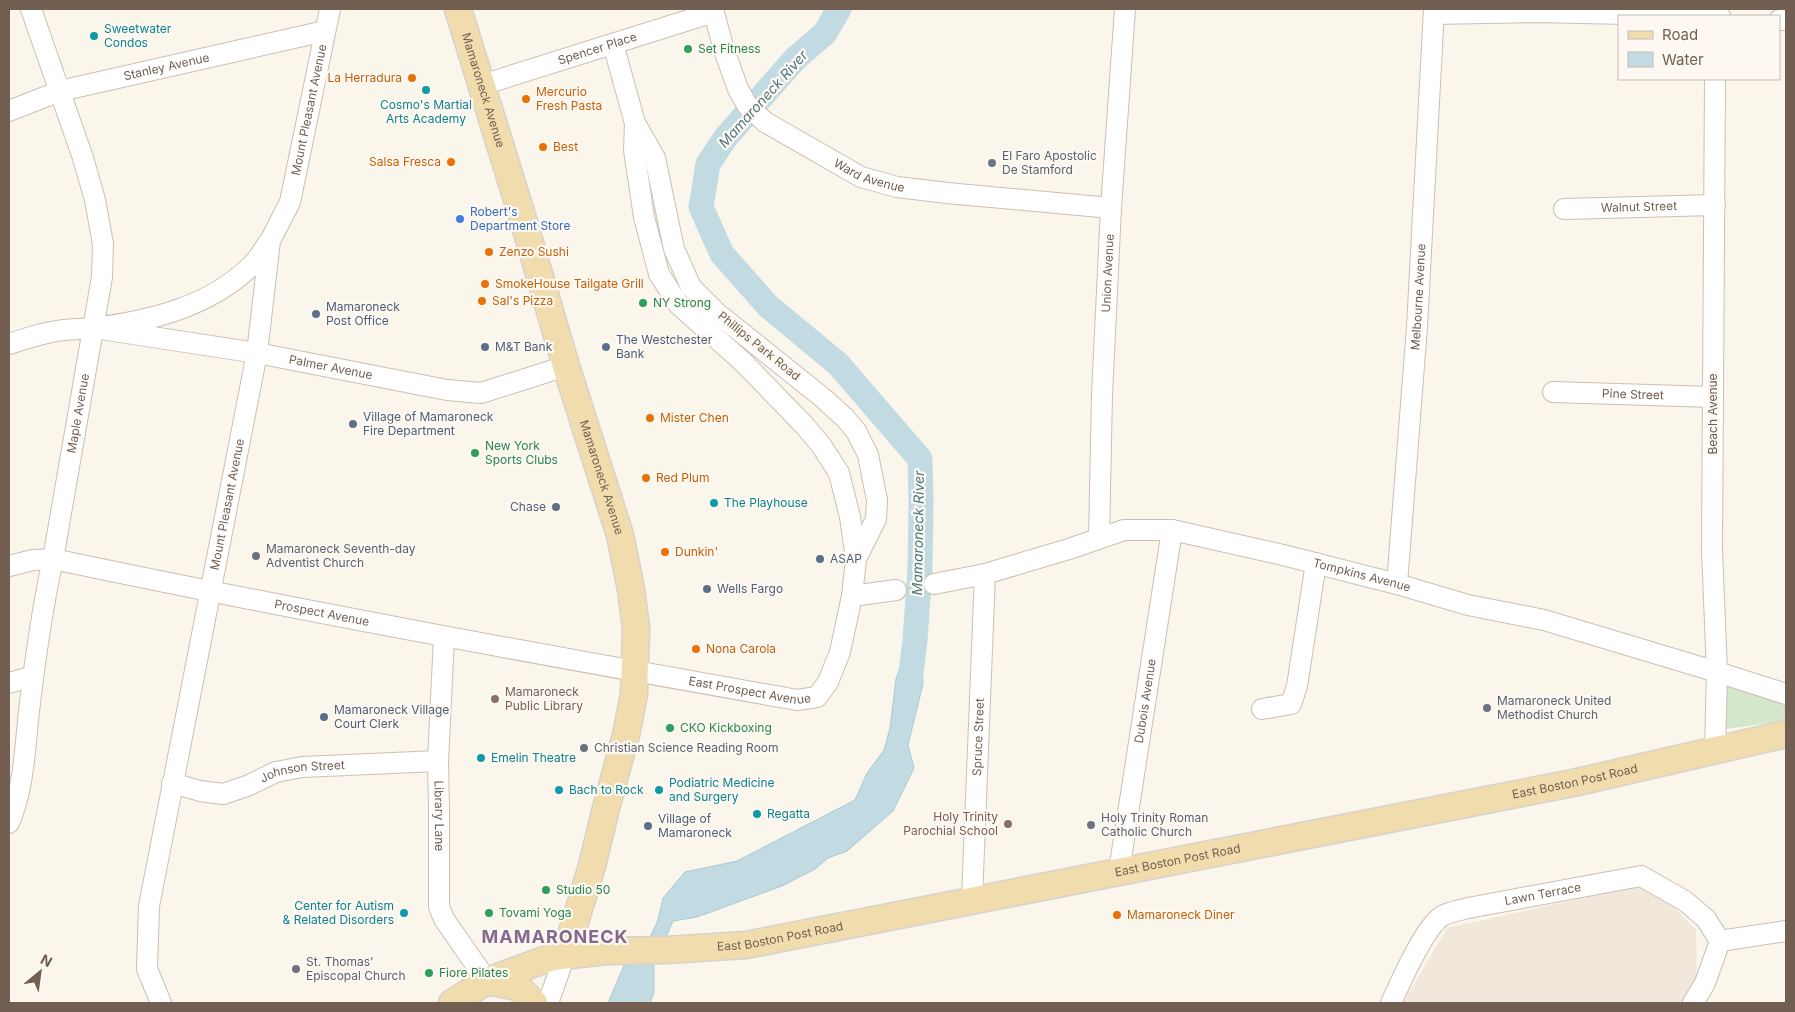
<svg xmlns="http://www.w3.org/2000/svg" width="1795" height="1012" viewBox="0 0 1795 1012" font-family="Inter,sans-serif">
<rect width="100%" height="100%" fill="#faf6eb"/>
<path fill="#f1e8db" d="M1637,886L1666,899L1696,930L1697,981L1681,1003H1403L1447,928Z"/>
<path fill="#d4e7cb" d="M1726,686L1786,703V721L1726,729Z"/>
<path fill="#c2dbe2" stroke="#a9c9d3" d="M921,637L923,684L908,745L914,768L893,811L847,851L828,858L815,869L782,886L697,917L673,921L654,965V992L650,1003H608L625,963H638L658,920L663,898L685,872L737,861L855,800L867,773L884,750L890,728L896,679L908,643Z"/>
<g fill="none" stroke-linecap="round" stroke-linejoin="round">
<path stroke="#c2dbe2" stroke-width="25" d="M839,9L825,33L795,59L726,137L708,164L701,207L722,254L768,306L838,364L920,459L921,503L920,569L915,640L911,673"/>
<defs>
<g id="minor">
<path id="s1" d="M713,9L724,50L738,89L747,105L765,122L861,177L897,187L947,193L1111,208"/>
<path d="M1434,14L1535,12L1720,16"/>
<path d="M1779,20H1786"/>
<path d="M1715,79L1712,550L1717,672L1715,750"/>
<path id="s2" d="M482,85L714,12"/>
<path id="s3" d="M9,111L60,91L325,31"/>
<path d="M635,123L634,150L644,217L659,274L679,305L743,362L804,425L821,445L839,473L850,517L856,559"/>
<path id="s4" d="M1564,209L1715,205"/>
<path id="s5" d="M94,328L257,353L447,390L481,393L566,366"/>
<path d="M9,344C27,338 45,332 64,330C74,329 84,329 94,328C150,321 209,307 251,266C258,260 263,250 269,242"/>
<path id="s6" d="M1553,392L1713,397"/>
<path id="s7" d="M1099,538L1102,395L1111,208L1125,9"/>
<path id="s8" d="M9,566L33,560L53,559C300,611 549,656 797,700L817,697L828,682L840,652L852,596L856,559L876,519L877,500L868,455L856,431L845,418L823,398L717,313L691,287L674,249L655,158L635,123L613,44"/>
<path id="s9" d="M934,584L985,574L1069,549L1124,530H1172L1283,555L1397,584L1468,605L1544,620L1717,672L1786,694"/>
<path id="s10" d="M1397,584L1417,327L1434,9"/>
<path d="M852,596L896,590"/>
<path id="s11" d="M444,637L438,761L439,809V907L444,919L487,981"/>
<path d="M9,683L33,676"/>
<path d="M1262,709L1291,704L1297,686L1316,563"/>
<path id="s12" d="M172,783L200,791L223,794L247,786L276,772L302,767L438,761"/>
<path id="s13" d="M9,823C24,789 25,747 29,711C35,660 42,609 53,559L102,277L103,244L95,200L83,158L31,9"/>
<path id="s14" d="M1119,871L1172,530"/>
<path id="s15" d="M972,899L985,574"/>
<path d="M1720,941L1786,931"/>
<path id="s16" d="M161,1003L147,969L149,906L257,353L270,241L290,202L330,9"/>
<path d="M548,1003L565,955"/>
<path id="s17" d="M1391,1003C1400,983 1424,928 1442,916C1449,912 1461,910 1468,908L1641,876L1685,901L1706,919L1720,941"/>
<path d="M1693,1003L1705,983L1720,941"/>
</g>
<g id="major">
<path id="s18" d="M458,9L523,219L566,366L620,535L631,589L636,628L634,694L626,735L606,808L592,866L565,955"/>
<path d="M487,981L518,987L534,1003"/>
<path id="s19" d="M452,1003L487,981L552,957L606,951L667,950L746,945L1573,783L1786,734"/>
</g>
</defs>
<use href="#minor" stroke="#ccbfb2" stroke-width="22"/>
<use href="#major" stroke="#d8d2ce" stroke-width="29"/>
<use href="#minor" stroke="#fff" stroke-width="20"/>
<use href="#major" stroke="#f0dcad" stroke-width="26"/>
</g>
<g fill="#0f9aa8" stroke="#fdf9f2" stroke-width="2">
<circle cx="94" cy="36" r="5"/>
<circle cx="426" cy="90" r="5"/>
<circle cx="714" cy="503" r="5"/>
<circle cx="481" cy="758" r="5"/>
<circle cx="559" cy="790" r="5"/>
<circle cx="659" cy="790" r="5"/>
<circle cx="757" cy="814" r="5"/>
<circle cx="404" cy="913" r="5"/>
</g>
<g fill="#2e9e5b" stroke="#fdf9f2" stroke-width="2">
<circle cx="688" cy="49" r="5"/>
<circle cx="643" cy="303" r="5"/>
<circle cx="475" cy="453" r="5"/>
<circle cx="670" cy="728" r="5"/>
<circle cx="546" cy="890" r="5"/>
<circle cx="489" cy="913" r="5"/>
<circle cx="429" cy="973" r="5"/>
</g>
<g fill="#e8710a" stroke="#fdf9f2" stroke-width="2">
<circle cx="412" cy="78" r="5"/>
<circle cx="526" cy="99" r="5"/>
<circle cx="543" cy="147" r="5"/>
<circle cx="451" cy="162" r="5"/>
<circle cx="489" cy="252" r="5"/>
<circle cx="485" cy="284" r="5"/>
<circle cx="482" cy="301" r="5"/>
<circle cx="650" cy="418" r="5"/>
<circle cx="646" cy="478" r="5"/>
<circle cx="665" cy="552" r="5"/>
<circle cx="696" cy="649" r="5"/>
<circle cx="1117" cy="915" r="5"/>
</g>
<g fill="#6b7280" stroke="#fdf9f2" stroke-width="2">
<circle cx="992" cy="163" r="5"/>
<circle cx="256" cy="556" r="5"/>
<circle cx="1487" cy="708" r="5"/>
<circle cx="584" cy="748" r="5"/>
<circle cx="1091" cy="825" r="5"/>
<circle cx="296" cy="969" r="5"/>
</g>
<circle fill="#3f7fe0" stroke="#fdf9f2" stroke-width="2" cx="460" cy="219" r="5"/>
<g fill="#5c6f8a" stroke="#fdf9f2" stroke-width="2">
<circle cx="316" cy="314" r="5"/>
<circle cx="485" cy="347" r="5"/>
<circle cx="606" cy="347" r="5"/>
<circle cx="353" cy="424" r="5"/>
<circle cx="556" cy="507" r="5"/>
<circle cx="820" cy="559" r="5"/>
<circle cx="707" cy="589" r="5"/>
<circle cx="324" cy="717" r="5"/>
<circle cx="648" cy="826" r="5"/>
</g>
<g fill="#8d6e63" stroke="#fdf9f2" stroke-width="2">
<circle cx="495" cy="699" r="5"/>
<circle cx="1008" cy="824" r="5"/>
</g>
<g text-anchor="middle" stroke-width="4.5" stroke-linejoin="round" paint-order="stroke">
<g font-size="12" fill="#0d838f" stroke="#fdf9f2" text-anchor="start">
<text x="104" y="33">Sweetwater<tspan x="104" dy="14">Condos</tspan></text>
<text x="426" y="109" text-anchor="middle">Cosmo's Martial<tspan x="426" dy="14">Arts Academy</tspan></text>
<text x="724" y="507">The Playhouse</text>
<text x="491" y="762">Emelin Theatre</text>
<text x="669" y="787">Podiatric Medicine<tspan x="669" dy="14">and Surgery</tspan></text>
<text x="569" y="794">Bach to Rock</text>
<text x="767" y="818">Regatta</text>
<text x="394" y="910" text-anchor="end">Center for Autism<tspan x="394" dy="14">&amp; Related Disorders</tspan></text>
</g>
<g font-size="12" fill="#735f51" stroke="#fdf9f2">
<text dy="4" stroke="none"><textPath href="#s2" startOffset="121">Spencer Place</textPath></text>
<text dy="4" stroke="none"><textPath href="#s3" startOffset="164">Stanley Avenue</textPath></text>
<text dy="4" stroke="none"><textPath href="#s18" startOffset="85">Mamaroneck Avenue</textPath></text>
<text dy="4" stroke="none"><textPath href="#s16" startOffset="914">Mount Pleasant Avenue</textPath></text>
<text dy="4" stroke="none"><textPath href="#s1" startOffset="245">Ward Avenue</textPath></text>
<text dy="4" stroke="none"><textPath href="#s4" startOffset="75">Walnut Street</textPath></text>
<text dy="4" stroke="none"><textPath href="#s7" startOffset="265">Union Avenue</textPath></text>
<text dy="4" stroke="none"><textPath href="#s10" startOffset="288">Melbourne Avenue</textPath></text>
<text transform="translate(759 346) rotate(39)" y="4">Phillips Park Road</text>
<text dy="4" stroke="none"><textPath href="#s5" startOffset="240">Palmer Avenue</textPath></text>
<text dy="4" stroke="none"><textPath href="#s6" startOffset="80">Pine Street</textPath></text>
<text dy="4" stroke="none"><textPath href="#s13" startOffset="416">Maple Avenue</textPath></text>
<text transform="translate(1713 414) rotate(-90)" y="4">Beach Avenue</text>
<text dy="4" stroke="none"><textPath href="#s18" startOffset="490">Mamaroneck Avenue</textPath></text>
<text dy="4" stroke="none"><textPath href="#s16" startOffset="509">Mount Pleasant Avenue</textPath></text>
<text dy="4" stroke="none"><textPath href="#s9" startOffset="441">Tompkins Avenue</textPath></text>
<text dy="4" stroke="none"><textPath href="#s8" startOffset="319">Prospect Avenue</textPath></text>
<text dy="4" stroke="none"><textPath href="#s8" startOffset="754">East Prospect Avenue</textPath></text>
<text dy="4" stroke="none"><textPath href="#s14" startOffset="172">Dubois Avenue</textPath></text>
<text dy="4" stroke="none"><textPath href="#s15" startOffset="162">Spruce Street</textPath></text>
<text dy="4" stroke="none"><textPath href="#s12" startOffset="136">Johnson Street</textPath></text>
<text dy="4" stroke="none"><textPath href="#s19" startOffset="1150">East Boston Post Road</textPath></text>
<text dy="4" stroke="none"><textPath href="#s11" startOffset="179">Library Lane</textPath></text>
<text dy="4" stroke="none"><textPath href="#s19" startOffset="745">East Boston Post Road</textPath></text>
<text dy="4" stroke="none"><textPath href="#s17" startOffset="205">Lawn Terrace</textPath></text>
<text dy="4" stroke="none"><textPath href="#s19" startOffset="340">East Boston Post Road</textPath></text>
</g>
<g font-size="12" fill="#27864d" stroke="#fdf9f2" text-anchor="start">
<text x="698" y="53">Set Fitness</text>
<text x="653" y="307">NY Strong</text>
<text x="485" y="450">New York<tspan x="485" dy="14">Sports Clubs</tspan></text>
<text x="680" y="732">CKO Kickboxing</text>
<text x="556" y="894">Studio 50</text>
<text x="499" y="917">Tovami Yoga</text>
<text x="439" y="977">Fiore Pilates</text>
</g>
<g font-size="12" fill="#c56008" stroke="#fdf9f2" text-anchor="start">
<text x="402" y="82" text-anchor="end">La Herradura</text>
<text x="536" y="96">Mercurio<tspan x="536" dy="14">Fresh Pasta</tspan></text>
<text x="553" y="151">Best</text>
<text x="441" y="166" text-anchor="end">Salsa Fresca</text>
<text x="499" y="256">Zenzo Sushi</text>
<text x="495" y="288">SmokeHouse Tailgate Grill</text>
<text x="492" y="305">Sal's Pizza</text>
<text x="660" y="422">Mister Chen</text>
<text x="656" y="482">Red Plum</text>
<text x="675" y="556">Dunkin'</text>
<text x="706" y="653">Nona Carola</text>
<text x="1127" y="919">Mamaroneck Diner</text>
</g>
<g font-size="12" fill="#5b616d" stroke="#fdf9f2" text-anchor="start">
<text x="1002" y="160">El Faro Apostolic<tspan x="1002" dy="14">De Stamford</tspan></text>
<text x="266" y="553">Mamaroneck Seventh-day<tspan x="266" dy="14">Adventist Church</tspan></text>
<text x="1497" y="705">Mamaroneck United<tspan x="1497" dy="14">Methodist Church</tspan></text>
<text x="594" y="752">Christian Science Reading Room</text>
<text x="1101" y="822">Holy Trinity Roman<tspan x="1101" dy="14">Catholic Church</tspan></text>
<text x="306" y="966">St. Thomas'<tspan x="306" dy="14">Episcopal Church</tspan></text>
</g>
<g font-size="12" fill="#366cbe" stroke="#fdf9f2" text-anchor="start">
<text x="470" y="216">Robert's<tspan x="470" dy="14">Department Store</tspan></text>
</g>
<g font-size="12" fill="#4e5e75" stroke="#fdf9f2" text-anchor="start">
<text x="326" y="311">Mamaroneck<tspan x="326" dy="14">Post Office</tspan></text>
<text x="616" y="344">The Westchester<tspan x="616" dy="14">Bank</tspan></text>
<text x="495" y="351">M&amp;T Bank</text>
<text x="363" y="421">Village of Mamaroneck<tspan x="363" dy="14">Fire Department</tspan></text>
<text x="546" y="511" text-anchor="end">Chase</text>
<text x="830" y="563">ASAP</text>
<text x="717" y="593">Wells Fargo</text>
<text x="334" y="714">Mamaroneck Village<tspan x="334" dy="14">Court Clerk</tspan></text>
<text x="658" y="823">Village of<tspan x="658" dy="14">Mamaroneck</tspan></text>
</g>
<g font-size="12" fill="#785e54" stroke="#fdf9f2" text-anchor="start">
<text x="505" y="696">Mamaroneck<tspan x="505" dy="14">Public Library</tspan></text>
<text x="998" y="821" text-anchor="end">Holy Trinity<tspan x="998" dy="14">Parochial School</tspan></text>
</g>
<g font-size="14" font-style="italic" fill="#4d7683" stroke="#fdf9f2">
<text transform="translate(763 99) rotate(-48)" y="5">Mamaroneck River</text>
<text transform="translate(918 533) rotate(-89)" y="5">Mamaroneck River</text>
</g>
<g font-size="18" font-weight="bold" letter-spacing="1" fill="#84698e" stroke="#fdf9f2">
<text x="555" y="943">MAMARONECK</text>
</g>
</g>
<rect width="1795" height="1012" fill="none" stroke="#735f51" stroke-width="20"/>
<rect x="1618" y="15" width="162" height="65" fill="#fdf9f2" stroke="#c6bbb2"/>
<rect x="1628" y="31" width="25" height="8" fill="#f0dcad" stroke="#c6bbb2"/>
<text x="1662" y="40" font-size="15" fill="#735f51">Road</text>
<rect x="1628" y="52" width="25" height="15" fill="#c2dbe2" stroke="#c6bbb2"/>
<text x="1662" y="65" font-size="15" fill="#735f51">Water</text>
<g transform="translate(40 972) rotate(29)" stroke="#fdf9f2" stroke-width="4" paint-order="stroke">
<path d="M0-4L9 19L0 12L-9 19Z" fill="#735f51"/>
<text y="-8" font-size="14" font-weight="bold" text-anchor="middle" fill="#735f51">N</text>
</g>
</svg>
